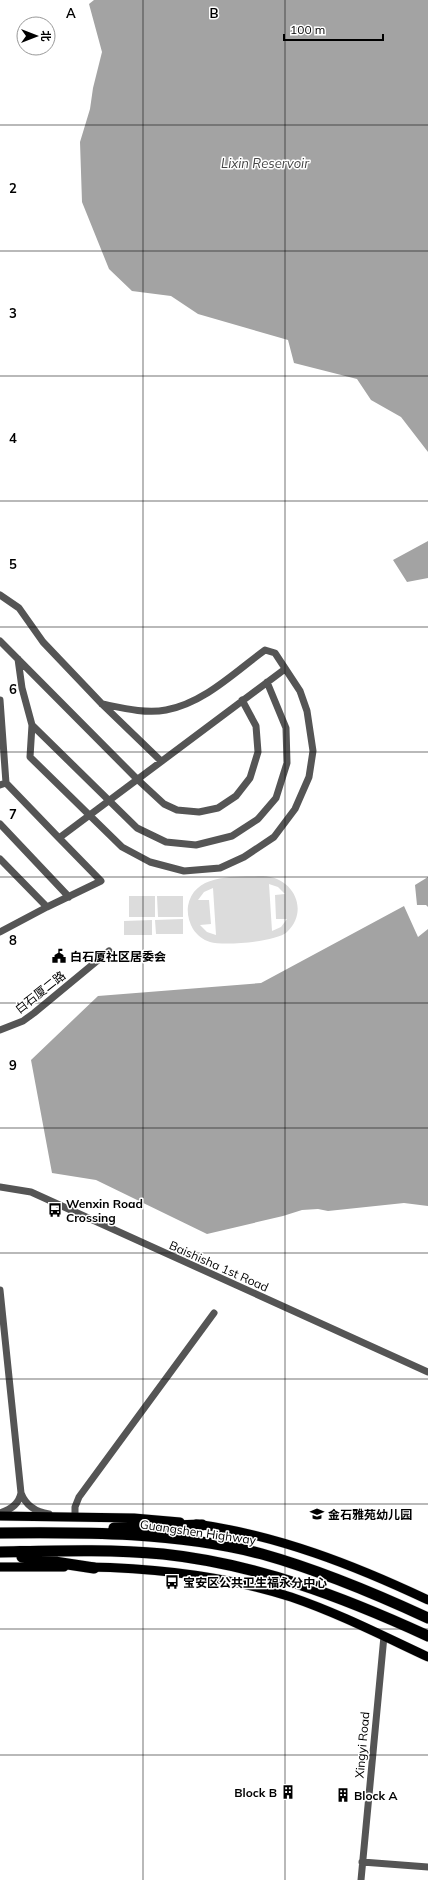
<svg xmlns="http://www.w3.org/2000/svg" width="428" height="1880" viewBox="0 0 428 1880" font-family="Mulish,'Noto Sans SC',sans-serif">
<style>
.green{fill:#dcdcdc;fill-rule:evenodd}
.water{fill:#a3a3a3}
.lines{fill:none;stroke-linecap:round;stroke-linejoin:round}
.major-casing{stroke:#dbdbdb;stroke-width:10}
.highway-casing{stroke:#dbdbdb;stroke-width:12}
.minor{stroke:#555;stroke-width:7}
.major{stroke:#000;stroke-width:9}
.highway{stroke:#000;stroke-width:11}
.grid{fill:none;stroke:#000;stroke-width:1;stroke-opacity:0.55}
.labels{text-anchor:middle;dominant-baseline:central;stroke-width:3;stroke-linejoin:round;paint-order:stroke}
.poi-label{font-size:12px;font-weight:bold;fill:#000;stroke:#fff;text-anchor:start}
.street-label{font-size:12px;fill:#000;stroke:#fff}
.water-label{font-size:13px;font-style:italic;fill:#444;stroke:#fff}
.grid-label{font-size:13px;text-anchor:middle;font-weight:bold;fill:#000;stroke:#fff;stroke-width:3;stroke-linejoin:round;paint-order:stroke}
</style>
<rect width="100%" height="100%" fill="#fff"/>
<path class="green" d="M263,876C293,877 310,910 287,932C276,942 224,946 210,942C203,940 197,935 193,929C189,922 187,914 188,906C194,872 238,877 263,876ZM269,884L278,887L285,894L275,895L276,919H287L281,927L272,931ZM213,888L216,935L207,932L200,925L211,924L209,900H198L204,892Z
M129,896H155V917H129Z
M157,896H183V917H158Z
M183,919V934H156L155,920Z
M152,920V935H124V921Z"/>
<path class="water" d="M94,0H428V452L401,417L371,400L357,379L294,363L288,340L198,314L171,296L132,291L109,269L82,202L80,142L90,109L93,88L102,52L89,4Z
M428,541V578L407,582L393,560Z
M428,877V907L426,905H417L415,885Z
M404,906L418,937L428,929V1206L404,1203L328,1211L318,1209L302,1210L283,1216L207,1234L96,1180L52,1173L31,1060L98,996L261,983Z"/>
<g class="lines">
<defs>
<path id="major" d="M0,1516L134,1518L180,1522
M196,1524C277,1535 354,1565 428,1600
M0,1567H64
M87,1567C155,1568 226,1576 291,1597C338,1613 383,1636 428,1657"/>
<path id="highway" d="M114,1528L202,1525
M0,1533C87,1532 177,1532 262,1554C319,1570 374,1593 428,1618
M0,1552C54,1551 109,1549 163,1554C257,1564 343,1597 428,1636
M22,1557L94,1568"/>
</defs>
<use href="#major" class="major-casing"/>
<use href="#highway" class="highway-casing"/>
<path class="minor" d="M0,595L19,608L43,642L102,704L161,761
M0,641L137,779L164,804L177,810L199,812L218,808L236,796L250,778L258,752L256,726L242,700
M18,659L22,688L32,725L30,757L122,847L150,862L184,871L220,868L244,857L274,837L295,809L309,777L313,751L307,711L300,691L275,653L265,650C235,672 204,703 166,710C146,714 122,708 102,704
M0,700L6,783
M32,725L137,828L166,842L196,845L232,836L258,819L276,798L287,763L286,728L267,682
M0,785L6,783L59,838L285,669
M0,824L69,897
M0,859L47,907L0,932
M47,907L101,881L59,838
M0,1030L23,1021L34,1013L109,951
M0,1187L31,1192L428,1372
M0,1290L21,1493C26,1506 36,1512 49,1514
M0,1513C10,1510 19,1504 21,1493
M75,1516V1507L79,1497L214,1313
M362,1862L428,1867
M361,1880L384,1636"/>
<use href="#major" class="major"/>
<use href="#highway" class="highway"/>
</g>
<path class="grid" d="M143,0V1880M285,0V1880M0,125H428M0,251H428M0,376H428M0,501H428M0,627H428M0,752H428M0,877H428M0,1003H428M0,1128H428M0,1253H428M0,1379H428M0,1504H428M0,1629H428M0,1755H428"/>
<defs>
<symbol id="civic-bare" viewBox="-9 -9 18 18"><path d="M-.6-6.5H3V-4.5H.6V-3L4-1V1h2V6H-6V1h2V-1L-.6-3ZM-1.2 2.5V6h2.4V2.5Z" fill="#000" stroke="#fff" stroke-width="2.5" paint-order="stroke"/></symbol>
<symbol id="bus-bare" viewBox="-9 -9 18 18"><path d="M-5-6H5V4H4V6H2V4H-2V6H-4V4H-5ZM-3.5-4V0h7V-4ZM-3.5 1.2v1.5H-2V1.2ZM2 1.2v1.5H3.5V1.2Z" fill="#000" stroke="#fff" stroke-width="2.5" paint-order="stroke"/></symbol>
<symbol id="school-bare" viewBox="-9 -9 18 18"><path d="M0-5L7-2L0 1L-7-2ZM-4 1L0 2.5L4 1V4Q0 6-4 4Z" fill="#000" stroke="#fff" stroke-width="2.5" paint-order="stroke"/></symbol>
<symbol id="building-bare" viewBox="-9 -9 18 18"><path d="M-4-6H4V6H1V3H-1V6H-4ZM-2.5-4.3h1.7v1.8h-1.7ZM.8-4.3h1.7v1.8H.8ZM-2.5-1h1.7V.8h-1.7ZM.8-1h1.7V.8H.8Z" fill="#000" stroke="#fff" stroke-width="2.5" paint-order="stroke"/></symbol>
</defs>
<g fill-rule="evenodd">
<use href="#civic-bare" x="49" y="946" width="20" height="20"/>
<use href="#bus-bare" x="45" y="1200" width="20" height="20"/>
<use href="#school-bare" x="307" y="1504" width="20" height="20"/>
<use href="#bus-bare" x="162" y="1572" width="20" height="20"/>
<use href="#building-bare" x="278" y="1782" width="20" height="20"/>
<use href="#building-bare" x="333" y="1785" width="20" height="20"/>
</g>
<g class="labels">
<g class="poi-label">
<text x="70" y="956">白石厦社区居委会</text>
<text x="66" y="1203">Wenxin Road<tspan x="66" dy="14">Crossing</tspan></text>
<text x="328" y="1514">金石雅苑幼儿园</text>
<text x="183" y="1582">宝安区公共卫生福永分中心</text>
<text x="277" y="1792" text-anchor="end">Block B</text>
<text x="354" y="1795">Block A</text>
</g>
<g class="street-label">
<text transform="translate(40 992) rotate(-38)">白石厦二路</text>
<text transform="translate(219 1266) rotate(24)">Baishisha 1st Road</text>
<text transform="translate(198 1532) rotate(8)">Guangshen Highway</text>
<text transform="translate(362 1745) rotate(-85)">Xingyi Road</text>
</g>
<g class="water-label">
<text x="265" y="163">Lixin Reservoir</text>
</g>
</g>
<g class="grid-label">
<text x="71" y="18">A</text>
<text x="214" y="18">B</text>
<text x="13" y="193">2</text>
<text x="13" y="318">3</text>
<text x="13" y="443">4</text>
<text x="13" y="569">5</text>
<text x="13" y="694">6</text>
<text x="13" y="819">7</text>
<text x="13" y="945">8</text>
<text x="13" y="1070">9</text>
</g>
<g transform="translate(36 36) rotate(90)"><circle r="19" fill="#ffffff" stroke="#999999"/>
<path d="M0-3L7 15L0 10L-7 15Z" fill="#000000"/>
<text y="-6" font-size="11" font-weight="bold" text-anchor="middle" fill="#000000">北</text>
</g>
<path d="M284 34v6h99v-6" fill="none" stroke="#000000" stroke-width="2"/>
<text x="290" y="34" font-size="12" fill="#000000" stroke="#ffffff" stroke-width="3" paint-order="stroke">100 m</text>
</svg>
